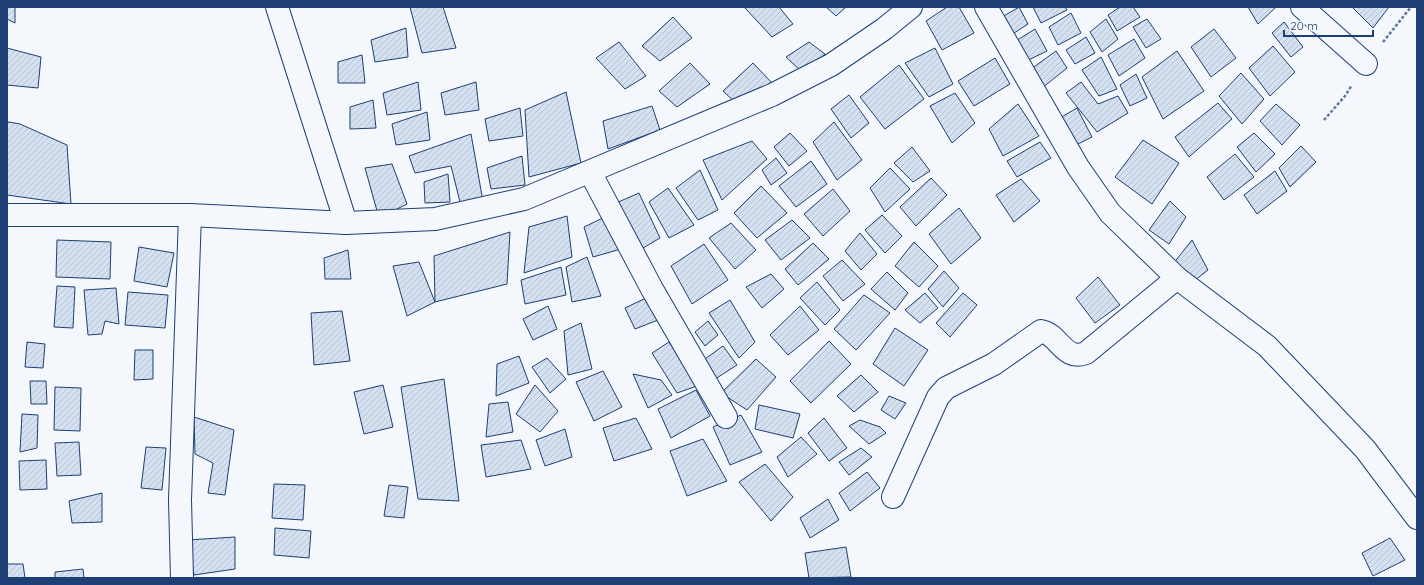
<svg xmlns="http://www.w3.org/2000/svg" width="1424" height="585" viewBox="0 0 1424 585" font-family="Quicksand,sans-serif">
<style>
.building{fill:url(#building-hatch);stroke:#1d3f73}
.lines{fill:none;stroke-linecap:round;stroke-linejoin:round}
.minor-casing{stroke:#1d3f73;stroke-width:24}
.tertiary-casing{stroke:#1d3f73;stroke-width:24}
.path{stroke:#5e769c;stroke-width:2.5;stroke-dasharray:3 2;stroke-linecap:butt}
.minor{stroke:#f4f7fb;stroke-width:22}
.tertiary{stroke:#f4f7fb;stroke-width:22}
</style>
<defs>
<pattern id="building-hatch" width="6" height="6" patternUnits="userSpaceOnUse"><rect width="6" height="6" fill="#d5e0f0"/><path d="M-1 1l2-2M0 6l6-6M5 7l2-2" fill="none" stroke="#b6c1d1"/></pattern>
</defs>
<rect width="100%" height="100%" fill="#f4f7fb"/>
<path class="building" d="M7,7H15V23L7,19Z
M410,7H443L456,48L422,53Z
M744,7H779L793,24L772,37Z
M826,7H846L836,16Z
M947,7H959L974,33L942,50L926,21Z
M1019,7L1028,24L1005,39L997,20Z
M1033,7H1065L1067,10L1041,23Z
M1120,7H1133L1140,17L1117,31L1108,15Z
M1248,7H1276L1258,24Z
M1352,7H1389L1373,28Z
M1071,13L1081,33L1058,45L1049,27Z
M673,17L692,38L660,61L642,46Z
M1106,19L1118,39L1102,52L1090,32Z
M1147,19L1161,39L1146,48L1133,27Z
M1284,22L1303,47L1291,57L1272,33Z
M406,28L408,57L375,62L371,40Z
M1035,29L1047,51L1020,64L1011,44Z
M1214,29L1236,58L1211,77L1191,47Z
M1086,37L1095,53L1075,64L1066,50Z
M1134,39L1145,58L1119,76L1108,55Z
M619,42L646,76L625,89L596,58Z
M809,42L825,54L803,73L786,57Z
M1273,46L1295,72L1270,96L1249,68Z
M7,48L41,57L38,88L7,85Z
M935,48L953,84L929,97L905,63Z
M1056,51L1067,68L1042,88L1031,69Z
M1177,51L1204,91L1163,119L1142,77Z
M362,55L365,83H338V62Z
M1101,57L1117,89L1099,96L1082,70Z
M995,58L1010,84L974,106L958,81Z
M690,63L710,84L677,107L659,91Z
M753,63L773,84L740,107L723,91Z
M899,65L924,99L885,129L860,97Z
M1241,73L1264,99L1242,124L1219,96Z
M1136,74L1147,98L1130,106L1120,85Z
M418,82L421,110L387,115L383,93Z
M476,82L479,110L445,115L441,93Z
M1081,82L1098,104L1118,96L1128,113L1097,132L1066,93Z
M566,92L581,163L529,177L525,110Z
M955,93L975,123L952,143L930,106Z
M849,95L869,123L851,138L831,109Z
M373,100L376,128L350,129V107Z
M1218,103L1232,119L1189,157L1175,137Z
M1018,104L1039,136L1003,156L989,129Z
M1276,104L1300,125L1282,145L1260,121Z
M652,106L660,130L608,149L603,121Z
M520,108L523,136L489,141L485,119Z
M1077,108L1092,137L1074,146L1058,119Z
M427,112L430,140L396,145L392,124Z
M9,122L20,124L67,145L71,204L7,195V123Z
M834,122L862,160L837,180L813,142Z
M790,133L807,151L789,166L774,147Z
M1254,133L1275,154L1256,172L1237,147Z
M471,134L484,207L462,210L451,166L415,173L409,156Z
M1143,140L1179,163L1152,204L1115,177Z
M752,141L767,159L722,200L703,160Z
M1040,142L1051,158L1017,177L1007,161Z
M1301,146L1316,162L1290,187L1279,168Z
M912,147L930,171L913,182L894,163Z
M1235,154L1254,177L1224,200L1207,177Z
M522,156L525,185L491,189L487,168Z
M776,158L787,173L771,185L762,170Z
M811,161L827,184L796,207L779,186Z
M392,164L407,204L379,218L365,168Z
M890,168L910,189L885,212L870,188Z
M700,170L718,210L698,220L676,188Z
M1275,171L1287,191L1257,214L1244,195Z
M448,174L450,202L425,203L424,182Z
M931,178L947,195L916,226L900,207Z
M1021,179L1040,201L1014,222L996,195Z
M761,186L787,213L757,238L734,213Z
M668,188L694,225L669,238L649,202Z
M833,189L850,211L823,236L804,214Z
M639,193L660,238L638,251L616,203Z
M1170,201L1186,217L1169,244L1149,230Z
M959,208L981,238L951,264L929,234Z
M882,215L902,236L885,253L865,230Z
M567,216L572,257L524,273L529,227Z
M607,216L621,249L593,257L584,227Z
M792,220L810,238L781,260L765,240Z
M731,223L756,250L735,269L709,238Z
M510,232L507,284L435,302L434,256Z
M860,233L877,254L861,270L845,251Z
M57,240L111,242L110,279L56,277Z
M1192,240L1208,270L1190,284L1173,264Z
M914,242L938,266L919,287L895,266Z
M813,243L829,259L798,285L785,269Z
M704,244L728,280L692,304L671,266Z
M139,247L174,253L167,287L134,281Z
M348,250L351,279H325L324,258Z
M587,257L601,296L572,302L566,267Z
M842,260L865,284L843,301L823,276Z
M419,262L435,302L407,316L393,266Z
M561,267L566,295L525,304L521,280Z
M944,271L959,288L943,307L928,289Z
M887,272L908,293L895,310L871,289Z
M771,274L784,289L762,308L746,287Z
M1098,277L1120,305L1095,323L1076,298Z
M817,282L840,310L825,325L800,298Z
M57,286L75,287L73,328L54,327Z
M116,288L119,324L105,321L102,334L88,335L84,290Z
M128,292L168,295L165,328L125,325Z
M925,293L938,308L920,323L905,310Z
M963,293L977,305L950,337L936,323Z
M864,295L890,313L856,350L834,329Z
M646,298L658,320L635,329L625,308Z
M730,300L755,342L739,358L709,313Z
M548,306L557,329L533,340L523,319Z
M800,306L819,330L788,355L770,335Z
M342,311L350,361L314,365L311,313Z
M708,321L718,335L705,346L695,332Z
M581,323L592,369L568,375L564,331Z
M895,328L928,350L904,386L873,364Z
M829,341L851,364L811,403L790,381Z
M27,342L45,344L43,368L25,367Z
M669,342L697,386L677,393L652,353Z
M723,346L737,365L712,381L702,361Z
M135,350H153V379L134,380Z
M519,356L529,383L496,396L497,364Z
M547,358L566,379L550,393L532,367Z
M756,359L776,377L747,410L721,393Z
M603,371L622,407L594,421L576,382Z
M633,374L661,380L672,395L648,408Z
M861,375L878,392L854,412L837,396Z
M444,379L459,501L418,499L401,387Z
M30,381H46L47,404H31Z
M383,385L393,427L364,434L354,392Z
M535,385L558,411L540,432L516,414Z
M55,387L81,388L80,431L54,430Z
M696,390L710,416L671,438L658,409Z
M889,396L906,403L895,419L881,410Z
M508,402L513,432L486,437L489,404Z
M759,405L800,414L793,438L755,429Z
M22,414L38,415L37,448L20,452Z
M741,415L762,452L730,465L713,427Z
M194,417L234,430L225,495L208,493L213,463L195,454Z
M636,418L652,449L614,461L603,428Z
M824,418L847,448L829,461L808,433Z
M860,420L880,427L886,433L869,444L849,426Z
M565,429L572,457L545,466L536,440Z
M801,437L817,454L788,477L777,457Z
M703,439L727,481L687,496L670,451Z
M521,440L531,469L486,477L481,445Z
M79,442L81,475L57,476L55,443Z
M146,447L166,448L162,490L141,488Z
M861,448L872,457L849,475L839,462Z
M46,460L47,489L20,490L19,461Z
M765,464L793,497L771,521L739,482Z
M867,472L880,488L850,511L839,493Z
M274,484L305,485L303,520L272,518Z
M389,485L408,487L404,518L384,516Z
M102,493V522L72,523L69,501Z
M828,499L839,520L810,538L800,518Z
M275,528L311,531L309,558L274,555Z
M235,537V569L194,575L188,540Z
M1390,538L1405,560L1373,576L1362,553Z
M846,547L851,577L809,578L805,553Z
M7,564H23L25,578H7Z
M83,569L84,578H55V572Z"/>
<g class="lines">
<defs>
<path id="minor" d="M277,7L346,223
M986,7L1078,167L1110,213L1177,278L1267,346L1365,449L1417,518
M1302,7L1366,64
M590,172L652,289L726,417
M893,497L938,397L946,388L994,364L1041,331C1059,334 1064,362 1086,353L1177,278
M182,578L180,500L190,215"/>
<path id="tertiary" d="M7,215H190L346,223L435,219L524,199L772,95L831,65L884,29L911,7"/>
</defs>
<use href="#minor" class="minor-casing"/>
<use href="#tertiary" class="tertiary-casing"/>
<path class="path" d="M1383,42L1411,7
M1324,120L1345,96L1352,85"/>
<use href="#minor" class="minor"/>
<use href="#tertiary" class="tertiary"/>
</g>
<rect width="1424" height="585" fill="none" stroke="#1d3f73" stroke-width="16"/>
<path d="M1284 30v6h89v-6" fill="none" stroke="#1d3f73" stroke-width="2"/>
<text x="1290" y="30" font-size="12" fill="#1d3f73" stroke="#f4f7fb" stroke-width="3" paint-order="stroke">20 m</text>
</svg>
